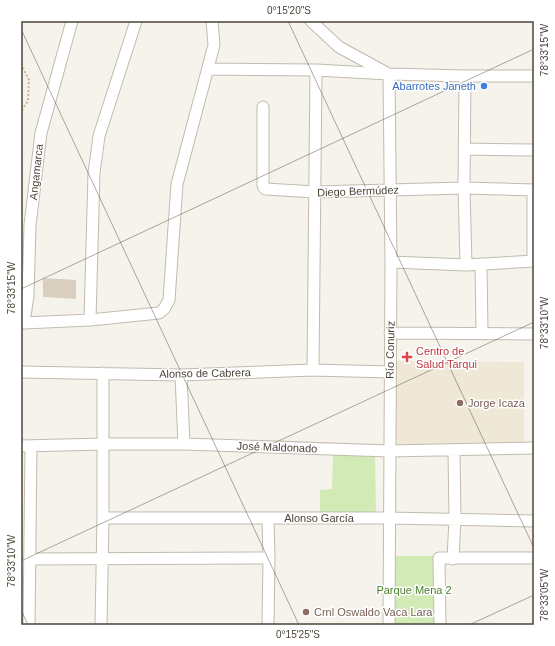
<svg xmlns="http://www.w3.org/2000/svg" width="555" height="646" viewBox="0 0 555 646" font-family="Arial,sans-serif">
<style>
.education{fill:#efe8d6}
.green{fill:#d2eab5}
.building{fill:#d8cfc1}
.lines{fill:none;stroke-linecap:round;stroke-linejoin:round}
.minor-casing{stroke:#c2bbae;stroke-width:13}
.path{stroke:#c4b79f;stroke-width:2;stroke-dasharray:2 2;stroke-linecap:butt}
.minor{stroke:#fff;stroke-width:11}
.ticks{fill:none;stroke:#4b4439;stroke-width:1;stroke-opacity:0.45}
.shop-dot{fill:#3f7fe0;stroke:#fff;stroke-width:1.5}
.health-dot{fill:#e0444e;stroke:#fff;stroke-width:1.5}
.education-dot{fill:#8d6e63;stroke:#fff;stroke-width:1.5}
.labels{text-anchor:middle;dominant-baseline:central;stroke-width:3;stroke-linejoin:round;paint-order:stroke}
.shop-label{font-size:11px;fill:#366cbe;stroke:#fff;text-anchor:end}
.street-label{font-size:11px;fill:#4b4439;stroke:#fff}
.health-label{font-size:11px;fill:#be3a42;stroke:#fff;text-anchor:start}
.education-label{font-size:11px;fill:#785e54;stroke:#fff;text-anchor:start}
.park-label{font-size:11px;fill:#4a7f2a;stroke:#fff}
.neatline{fill:none;stroke:#4b4439;stroke-width:1.5}
.ticks-label{font-size:10px;text-anchor:middle;fill:#4b4439}
</style>
<rect width="100%" height="100%" fill="#f6f3ec"/>
<path class="education" d="M396,361L524,362V445L396,444Z"/>
<path class="green" d="M333,454L375,455L376,512H320V490L332,489Z
M392,556H435L436,625H393Z"/>
<path class="building" d="M43,278L76,280V299L43,297Z"/>
<g class="lines">
<defs>
<path id="minor" d="M311,21L339,47L385,72
M208,69L316,70L389,74L465,76H534
M465,76L464,188L466,265
M263,107V185L264,188L266,189L315,192L464,188L534,190
M464,149L534,150
M533,261V190
M391,262L466,265L534,261
M481,264L482,333
M21,320L24,323L90,320L159,313L164,309L169,300L177,184L214,45L212,21
M90,320L94,173L99,136L136,21
M24,323L28,296L30,225L41,133L72,21
M390,333L534,334
M313,370L316,70
M21,372L181,375L313,370L389,372
M181,375L184,444
M21,446L103,444H184L390,451L534,448
M103,518H389L534,521
M268,518L269,558L268,625
M29,559L269,558
M453,559L455,519L454,450
M29,625L31,446
M101,625L103,518V373
M389,625L391,262L389,74
M440,625L439,558H534"/>
</defs>
<use href="#minor" class="minor-casing"/>
<path class="path" d="M21,64L29,80L28,101L21,111"/>
<use href="#minor" class="minor"/>
</g>
<path class="ticks" d="M288,21L534,548M21,29L299,625M21,289L534,49M21,561L534,322M21,610L28,625M469,625L534,595"/>
<circle class="shop-dot" cx="484" cy="86" r="4"/>
<path class="health-dot" d="M405 351h4v4h4v4h-4v4h-4v-4h-4v-4h4z"/>
<g class="education-dot">
<circle cx="460" cy="403" r="4"/>
<circle cx="306" cy="612" r="4"/>
</g>
<g class="labels">
<g class="shop-label">
<text x="476" y="86">Abarrotes Janeth</text>
</g>
<g class="street-label">
<text transform="translate(36 172) rotate(-84)">Angamarca</text>
<text transform="translate(358 191) rotate(-2)">Diego Bermúdez</text>
<text transform="translate(390 350) rotate(-89)">Río Conuriz</text>
<text transform="translate(205 373) rotate(-1)">Alonso de Cabrera</text>
<text transform="translate(277 447) rotate(2)">José Maldonado</text>
<text x="319" y="518">Alonso García</text>
</g>
<g class="health-label">
<text x="416" y="351">Centro de<tspan x="416" dy="13">Salud Tarqui</tspan></text>
</g>
<g class="education-label">
<text x="468" y="403">Jorge Icaza</text>
<text x="314" y="612">Crnl Oswaldo Vaca Lara</text>
</g>
<g class="park-label">
<text x="414" y="590">Parque Mena 2</text>
</g>
</g>
<rect width="555" height="646" fill="none" stroke="#ffffff" stroke-width="44"/>
<rect x="22" y="22" width="511" height="602" class="neatline"/>
<g class="ticks-label">
<text x="289" y="14">0°15'20"S</text>
<text transform="translate(544 50) rotate(-90)" y="4">78°33'15"W</text>
<text transform="translate(11 288) rotate(-90)" y="4">78°33'15"W</text>
<text transform="translate(544 323) rotate(-90)" y="4">78°33'10"W</text>
<text transform="translate(11 561) rotate(-90)" y="4">78°33'10"W</text>
<text transform="translate(544 595) rotate(-90)" y="4">78°33'05"W</text>
<text x="298" y="638">0°15'25"S</text>
</g>
</svg>
